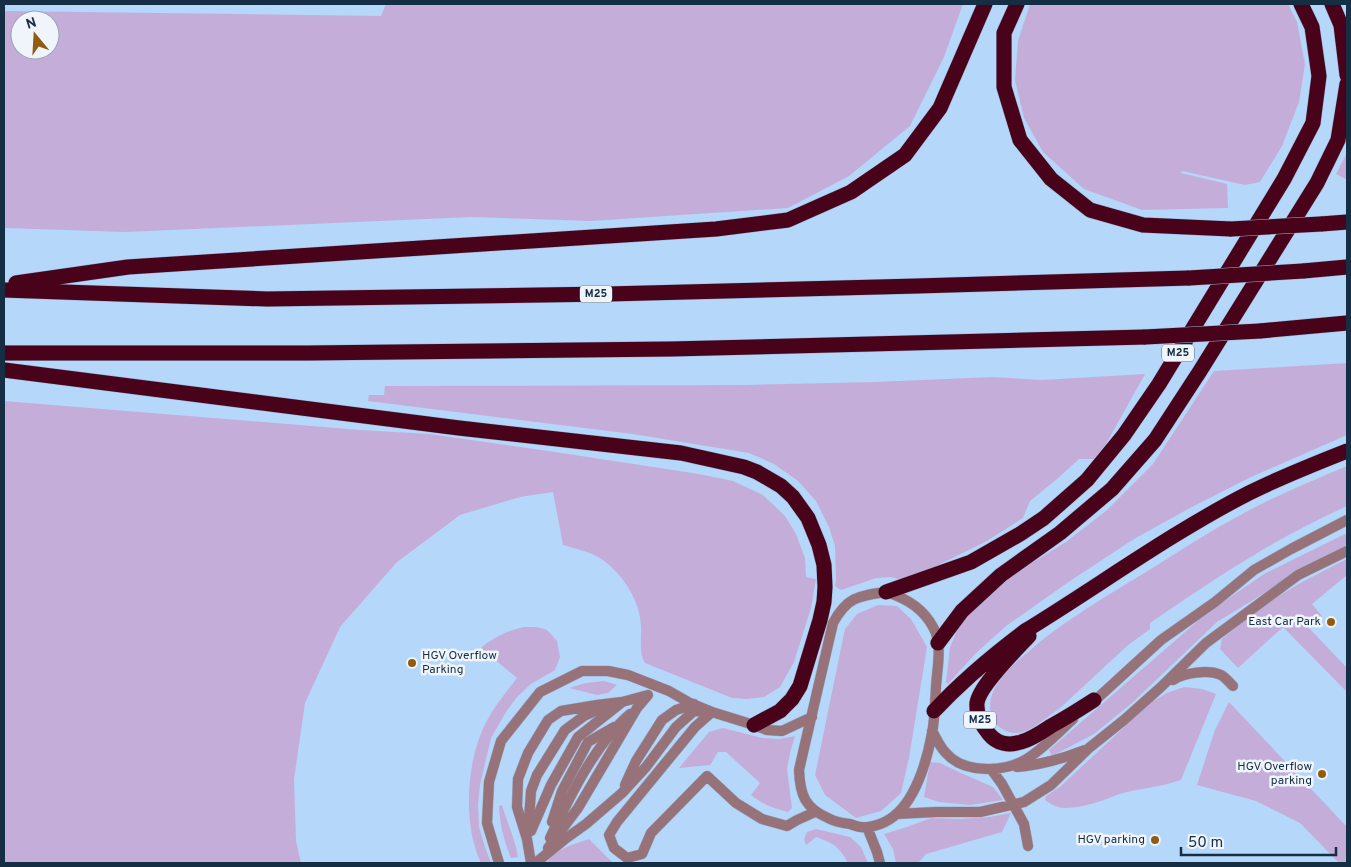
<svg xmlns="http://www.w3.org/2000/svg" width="1351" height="867" viewBox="0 0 1351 867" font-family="Overpass,sans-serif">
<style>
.green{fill:#c5adda;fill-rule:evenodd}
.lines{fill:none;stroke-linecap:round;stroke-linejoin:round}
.service-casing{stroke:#95b5d6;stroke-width:11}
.motorway-casing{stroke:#95b5d6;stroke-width:16}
.service{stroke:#977379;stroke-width:10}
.motorway{stroke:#48021a;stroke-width:15}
.motorway-bridge-casing{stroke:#95b5d6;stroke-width:16;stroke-linecap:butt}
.motorway-bridge{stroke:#48021a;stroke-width:15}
.poi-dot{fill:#915c10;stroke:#eff5fb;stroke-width:2}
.labels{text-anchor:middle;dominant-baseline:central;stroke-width:5;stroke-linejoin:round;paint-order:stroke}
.shield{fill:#eff5fb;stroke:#576a7b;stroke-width:1}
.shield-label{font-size:11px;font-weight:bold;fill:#162e44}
.poi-label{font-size:12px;fill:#162e44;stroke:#eff5fb;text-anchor:end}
</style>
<rect width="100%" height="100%" fill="#b5d7fa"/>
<path class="green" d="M386,4H963L944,57L910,126L849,176L788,208L591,221L471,217L125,232L4,228V11L381,16ZM20,20H50V50H20Z
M1030,4H1288L1297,22L1305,64L1299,102L1282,146L1260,182L1245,185L1182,171L1181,173L1227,184L1228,208L1142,210L1084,189L1043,152L1024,118L1015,80L1018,41Z
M1347,153V180L1336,174Z
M1347,363V435L1251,477L1190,508L1134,539L1070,581L1006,626L975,654L948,684L946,682L950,647L960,624L999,583L1066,542L1106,511L1153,464L1214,371Z
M1145,374L1106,444L1094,459H1079L1057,479L1030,501L1023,518L985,542L922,573L899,579L890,577L876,578L841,590L835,586L836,580L835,546L829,527L816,501L798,481L774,464L749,453L633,434L368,401L369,395H384L385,386L745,385L875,382L993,377L1042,380Z
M4,401L360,430L429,434L555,452L699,474L733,481L763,495L785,516L796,534L805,558L806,577L816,579L811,608L794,662L780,687L764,697L747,699L732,698L645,663C638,652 642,638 641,626C640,600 623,575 603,560C591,552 577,549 563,545L553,492L520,497L460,515L397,562L340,627L305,703L294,779L296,841L301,863H4Z
M1347,466V506C1317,520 1287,535 1259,552C1222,574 1186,598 1150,623V629L1127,646L1059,709C1044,718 1025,740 1006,731C1000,728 996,725 993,719C987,707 991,693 998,683C1006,671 1017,661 1027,653C1063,621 1105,597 1146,572C1178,552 1210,531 1244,513C1277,495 1312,481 1347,466Z
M1347,533V546L1325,556L1217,622L1132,703L1094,734L1052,756L1049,750L1207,613L1264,574Z
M1347,559V575L1312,604L1322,616L1309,628L1347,668V692L1283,627L1238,668L1220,649L1222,639L1263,605L1304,581Z
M878,605L897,606L911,619L927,647L909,758L901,793L881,811L856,818L825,795L815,775L845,629L857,614Z
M524,627H537L547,630L557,641L560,657L555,670L531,684L517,697L506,712L491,738L480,785L478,805L479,827L485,847L491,863H481C464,827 466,773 480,736C488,714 503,696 517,678L481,648C494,637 507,631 524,627Z
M604,681L617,685L608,693L597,695L569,688L586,683Z
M1184,687L1202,689L1216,694L1181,780C1162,787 1142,788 1123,793C1105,799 1086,808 1066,808C1058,808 1052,805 1045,800L1046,796L1061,786L1150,703L1167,693Z
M1229,702L1347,827V863H1339L1300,823L1256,801L1197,785L1215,730Z
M723,728L762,738L779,739L795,736L790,753L787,769L792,808L788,812C775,809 762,804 751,795L760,783L726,752H718L710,765L679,768L709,732Z
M930,762L940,763L961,773L993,787L1003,800L970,805L939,802L924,797Z
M502,805C507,822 515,839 518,857L511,858C504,841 500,825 499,806Z
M1011,813L1002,832L926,854L918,863H896L893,849L884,834L907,827L931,818L959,819L989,817Z
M816,829L850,837L861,847L868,863H848C839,846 833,843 816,837L806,845L804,839L807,832Z
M589,839L613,863H547C554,849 575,844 589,839Z"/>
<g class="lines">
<defs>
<path id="service" d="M886,592C906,598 923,608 933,627C943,644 937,668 936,687C935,702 935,718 932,733C927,761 915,803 890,819C884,823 875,826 868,827C863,828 855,826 850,824C842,823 835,822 828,818C805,808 800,795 799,770L833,623C847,597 858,596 886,592Z
M1173,680C1184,673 1208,669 1221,675C1225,677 1229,682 1233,686
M1090,705L1161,640L1215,602L1254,570L1291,549L1347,520
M712,712L695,727L617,822L609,835L614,848L627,858L642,854L651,833L707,776L736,803L762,819L787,826L797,820L815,812
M932,731C937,739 940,748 947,754C964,773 1002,772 1023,761C1038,754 1060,731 1073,719
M1017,767C1041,765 1062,759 1085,750
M991,769L1002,784L1024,824L1028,846
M625,785L636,761L662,720L676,710L694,704
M896,814L936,812H980L1024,802L1051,785L1089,748L1124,720L1161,687L1206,643L1298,575L1347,551
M552,822L562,791L588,742L614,727
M867,827L877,852L880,863
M531,831L551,785L578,737L621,703
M528,833L531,791L537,775L565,730L584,716L602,708
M550,838C570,796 595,744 630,714
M548,848L578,808L637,708L648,695
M538,861L565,839L586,824L622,793L646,767L676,727L694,711L706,712
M499,863L487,823L489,782L501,741L540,692L582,671H608L628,675L669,691L690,703L712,712L754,725L767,730L782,731L812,717
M531,863L527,839L517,807L518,779L528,753L548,720L561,711L597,705L622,702L648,695"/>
<path id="motorway" d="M1017,4L1004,33V87L1020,140L1051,179L1090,210L1143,225L1231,229
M1332,4L1341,25L1347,75
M1321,224L1347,222
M1303,271L1347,267
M16,283L128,267L716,229L788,220L851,192L905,155L940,108L985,4
M4,290L267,299L608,294L917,286L1189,278
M1260,331L1347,323
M4,353H308L671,349L1145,337
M4,370L459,428L681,453L744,467L757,472L781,486L793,497L808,518L819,545L824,565L825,587L824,602L820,620L800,686L792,699L780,711L754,725
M886,592L971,562L1020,534L1044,518L1087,480L1124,435L1159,384L1284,179L1313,123L1319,76L1312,27L1301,4
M1029,636C1017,649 979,686 977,703C976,714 982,726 989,734C997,744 1009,746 1021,742C1032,739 1042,732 1051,726C1066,718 1080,709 1094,700
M938,643L962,611L1001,575L1060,533L1112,489L1155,440L1200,371L1317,183L1338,140L1347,84
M934,711C961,682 993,655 1025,631C1100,585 1171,533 1249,493C1281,477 1314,464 1347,451"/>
</defs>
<use href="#service" class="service-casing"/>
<use href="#motorway" class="motorway-casing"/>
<use href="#service" class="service"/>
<use href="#motorway" class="motorway"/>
<defs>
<path id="motorway-bridge" d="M1231,229L1321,224
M1189,278L1303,271
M1145,337L1260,331"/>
</defs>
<use href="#motorway-bridge" class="motorway-bridge-casing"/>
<use href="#motorway-bridge" class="motorway-bridge"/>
</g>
<g class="poi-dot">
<circle cx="1331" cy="622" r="5"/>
<circle cx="412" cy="663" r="5"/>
<circle cx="1322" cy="774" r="5"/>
<circle cx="1155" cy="840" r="5"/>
</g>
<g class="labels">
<g class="shield">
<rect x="580" y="285.5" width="32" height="17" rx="4"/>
<rect x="1162" y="344.5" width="32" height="17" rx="4"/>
<rect x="964" y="711.5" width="32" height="17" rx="4"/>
</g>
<g class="shield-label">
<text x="596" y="294">M25</text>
<text x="1178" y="353">M25</text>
<text x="980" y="720">M25</text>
</g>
<g class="poi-label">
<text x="1321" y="622">East Car Park</text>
<text x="422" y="656" text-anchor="start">HGV Overflow<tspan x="422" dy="14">Parking</tspan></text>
<text x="1312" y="767">HGV Overflow<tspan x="1312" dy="14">parking</tspan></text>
<text x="1145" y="840">HGV parking</text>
</g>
</g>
<rect width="1351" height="867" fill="none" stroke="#162e44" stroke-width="10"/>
<g transform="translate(35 35) rotate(342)"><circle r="24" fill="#eff5fb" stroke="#98a5b2"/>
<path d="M0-4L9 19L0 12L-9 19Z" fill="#915c10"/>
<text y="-8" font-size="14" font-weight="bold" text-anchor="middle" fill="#162e44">N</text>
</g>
<path d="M1181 847v8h155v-8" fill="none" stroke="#162e44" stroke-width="2.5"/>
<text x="1188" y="847" font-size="15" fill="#162e44" stroke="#eff5fb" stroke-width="4" paint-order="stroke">50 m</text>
</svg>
